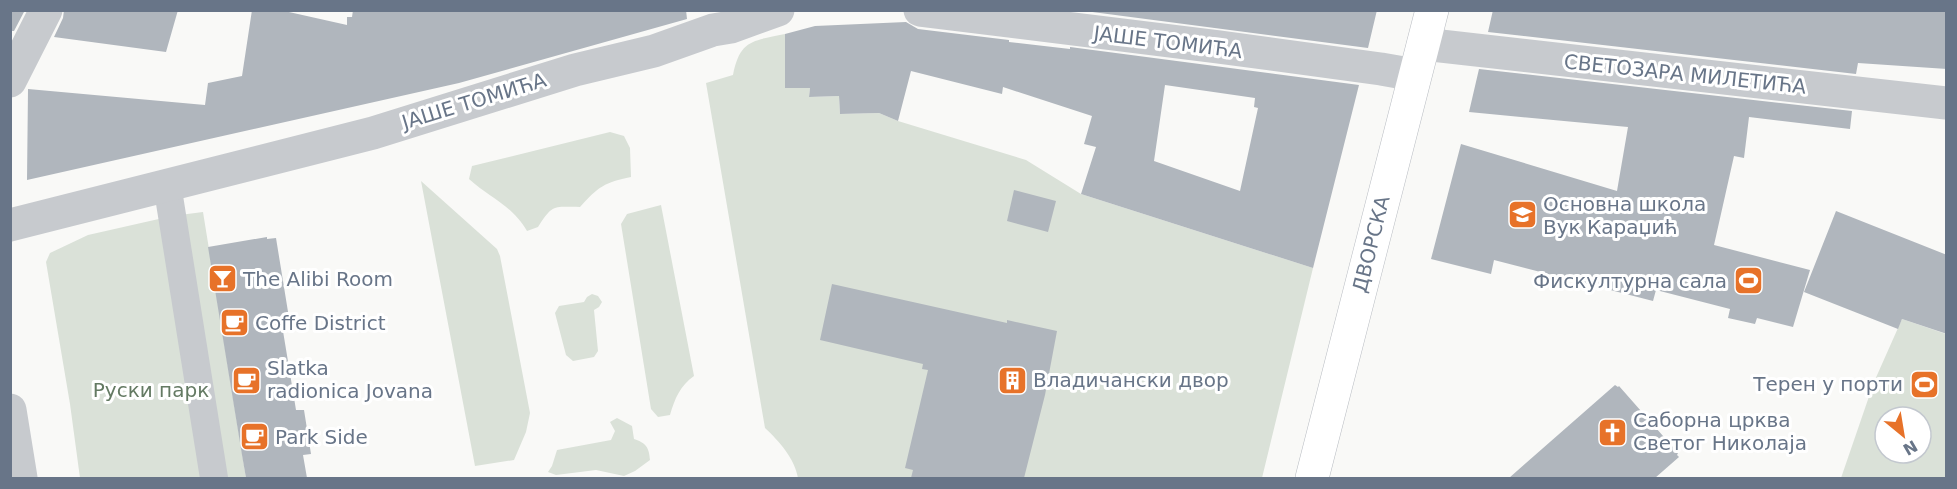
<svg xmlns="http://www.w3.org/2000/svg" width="1957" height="489" viewBox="0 0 1957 489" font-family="'DejaVu Sans',sans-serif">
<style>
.green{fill:#dae1d8;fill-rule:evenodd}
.building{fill:#b0b6bd;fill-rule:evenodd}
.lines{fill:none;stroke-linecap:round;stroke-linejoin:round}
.secondary-casing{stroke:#b9bdc3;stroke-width:34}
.pedestrian{stroke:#c7cace;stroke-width:28}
.minor{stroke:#c7cace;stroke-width:33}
.secondary{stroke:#fff;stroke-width:33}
.labels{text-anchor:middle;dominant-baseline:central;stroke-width:6;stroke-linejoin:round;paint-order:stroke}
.street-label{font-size:20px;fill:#687588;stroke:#fff}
.poi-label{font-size:20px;fill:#687588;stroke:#fff;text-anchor:start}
.park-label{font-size:20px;fill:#647a63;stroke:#fff}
</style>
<rect width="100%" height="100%" fill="#f9f9f7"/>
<path class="green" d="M785,34V87L810,88L809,97L839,96L840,114L879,113L898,121L1026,160L1081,194L1313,268L1262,478H798C795,459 779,441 765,428L706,83L733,75C740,39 753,41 785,34Z
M610,132L624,136L630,148L631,177C605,182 598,187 580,207C553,207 553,204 538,227L527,231C512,205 490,198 469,179L472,166Z
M421,181L497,249L500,256L530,413L526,432L514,460L475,466Z
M661,205L694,376C680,386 675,398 670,415L658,417L651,409L621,224L627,214Z
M203,212L246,478H80L70,404L46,262L50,253L88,235L172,216Z
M592,294L598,296L602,302L599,307L594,310L598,351L594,357L573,361L566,355L555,313L559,306L584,302L587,297Z
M1902,319L1946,334V478H1841L1874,382ZM1885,417H1921V453H1885Z
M617,418L632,426L634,439C646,443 649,447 650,460L635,471L624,476L596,470L556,475L548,472L552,466L557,450L611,440L615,431L610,422Z"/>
<path class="building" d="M10,10H25L14,31H10Z
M64,10H178L166,52L54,37L63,18Z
M252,10H280L347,25V17H352L353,10H686L687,19L459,83L27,180L28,89L205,105L208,83L242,76Z
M1077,10H1377L1368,48Z
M1493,10H1947V69L1858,63L1856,74L1488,32Z
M906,22L918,29L1009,40V42L1070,49V47L1359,85L1313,268L1081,194L1096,147L1084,144L1092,116L1003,87L1002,94L911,71L898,121L879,113L840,114L839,96L809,97L810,88H785V34L815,26ZM1165,85L1255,98L1254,107L1258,108L1240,191L1154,161Z
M1479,69L1852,111L1850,129L1749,117L1744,158L1734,156L1714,245L1810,270L1793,327L1757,318L1755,324L1728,318L1730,309L1656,290L1653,301L1494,260L1491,274L1431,259L1461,144L1617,191L1628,127L1469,112Z
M1014,190L1056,201L1048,232L1007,221Z
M1836,211L1947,255V334L1902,319L1898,329L1804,292Z
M267,237V239L276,238L290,324L282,325L296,410H304L311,454L303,455L307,478H246L242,455L208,247Z
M832,284L1007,323V320L1057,331L1045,395L1024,478H911L913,470L905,468L928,370L922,369L923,364L820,340Z
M1615,385L1618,387L1619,386L1678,453L1677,455L1679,457L1655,478H1509Z"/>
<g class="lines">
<defs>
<path id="secondary" d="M1312,478L1432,10"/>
</defs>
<use href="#secondary" class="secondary-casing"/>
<path class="pedestrian" d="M167,184L214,478"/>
<path class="minor" d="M920,10L1219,47L1381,69L1415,75
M1423,44L1946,103
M10,81L46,10
M10,225L373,133L575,70L654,51L713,30L731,27L778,10
M10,410L21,478"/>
<use href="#secondary" class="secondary"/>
</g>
<defs>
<symbol id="school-square" viewBox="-11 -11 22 22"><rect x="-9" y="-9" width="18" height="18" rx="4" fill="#e77229" stroke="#fff"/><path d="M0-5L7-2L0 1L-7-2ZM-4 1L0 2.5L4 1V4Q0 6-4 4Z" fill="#fff"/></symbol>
<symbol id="bar-square" viewBox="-11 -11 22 22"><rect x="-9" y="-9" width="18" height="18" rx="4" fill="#e77229" stroke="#fff"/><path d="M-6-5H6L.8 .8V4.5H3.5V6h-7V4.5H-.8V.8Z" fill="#fff"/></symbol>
<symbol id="stadium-square" viewBox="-11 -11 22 22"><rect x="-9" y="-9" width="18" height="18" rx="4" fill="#e77229" stroke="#fff"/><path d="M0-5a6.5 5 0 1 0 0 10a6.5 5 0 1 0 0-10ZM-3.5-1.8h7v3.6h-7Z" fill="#fff"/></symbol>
<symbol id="cafe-square" viewBox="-11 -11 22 22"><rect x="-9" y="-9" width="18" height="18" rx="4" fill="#e77229" stroke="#fff"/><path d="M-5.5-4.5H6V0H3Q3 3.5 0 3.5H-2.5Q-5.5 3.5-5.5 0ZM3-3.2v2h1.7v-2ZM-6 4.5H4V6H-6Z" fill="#fff"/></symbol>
<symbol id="building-square" viewBox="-11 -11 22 22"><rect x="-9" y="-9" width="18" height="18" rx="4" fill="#e77229" stroke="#fff"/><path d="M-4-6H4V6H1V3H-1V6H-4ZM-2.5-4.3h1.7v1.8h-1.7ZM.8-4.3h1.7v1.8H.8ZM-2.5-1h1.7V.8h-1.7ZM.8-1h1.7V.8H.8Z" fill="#fff"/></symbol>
<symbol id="church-square" viewBox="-11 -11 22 22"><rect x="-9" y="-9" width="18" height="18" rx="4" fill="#e77229" stroke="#fff"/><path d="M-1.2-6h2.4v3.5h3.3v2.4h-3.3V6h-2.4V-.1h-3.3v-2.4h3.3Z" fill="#fff"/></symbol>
</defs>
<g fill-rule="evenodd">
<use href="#school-square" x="1506" y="198" width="33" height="33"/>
<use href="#bar-square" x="206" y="262" width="33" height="33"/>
<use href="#stadium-square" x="1732" y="264" width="33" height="33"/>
<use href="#cafe-square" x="218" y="306" width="33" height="33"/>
<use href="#cafe-square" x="230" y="364" width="33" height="33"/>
<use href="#building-square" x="996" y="364" width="33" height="33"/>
<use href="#stadium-square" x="1908" y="368" width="33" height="33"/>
<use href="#church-square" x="1596" y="416" width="33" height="33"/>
<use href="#cafe-square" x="238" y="420" width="33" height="33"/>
</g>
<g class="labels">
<g class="street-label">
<text transform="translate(1168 42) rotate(7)">ЈАШЕ ТОМИЋА</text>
<text transform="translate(1685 74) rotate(6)">СВЕТОЗАРА МИЛЕТИЋА</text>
<text transform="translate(474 101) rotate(-17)">ЈАШЕ ТОМИЋА</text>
<text transform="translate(1371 244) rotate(-76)">ДВОРСКА</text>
</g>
<g class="poi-label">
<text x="1543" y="204">Основна школа<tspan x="1543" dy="23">Вук Караџић</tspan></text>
<text x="243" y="279">The Alibi Room</text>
<text x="1727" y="281" text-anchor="end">Фискултурна сала</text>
<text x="255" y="323">Coffe District</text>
<text x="267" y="368">Slatka<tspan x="267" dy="23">radionica Jovana</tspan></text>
<text x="1033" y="380">Владичански двор</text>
<text x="1903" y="384" text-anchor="end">Терен у порти</text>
<text x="1633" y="420">Саборна црква<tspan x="1633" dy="23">Светог Николаја</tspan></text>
<text x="275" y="437">Park Side</text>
</g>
<g class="park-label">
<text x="151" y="390">Руски парк</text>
</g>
</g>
<rect width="1957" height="489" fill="none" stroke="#687588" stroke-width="24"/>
<g transform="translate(1903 435) rotate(150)"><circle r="28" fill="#ffffff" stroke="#c3c8cf" stroke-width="1.5"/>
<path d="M0-4.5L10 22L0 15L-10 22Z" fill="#e77229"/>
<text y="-9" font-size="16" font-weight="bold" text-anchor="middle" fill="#687588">N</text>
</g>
</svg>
